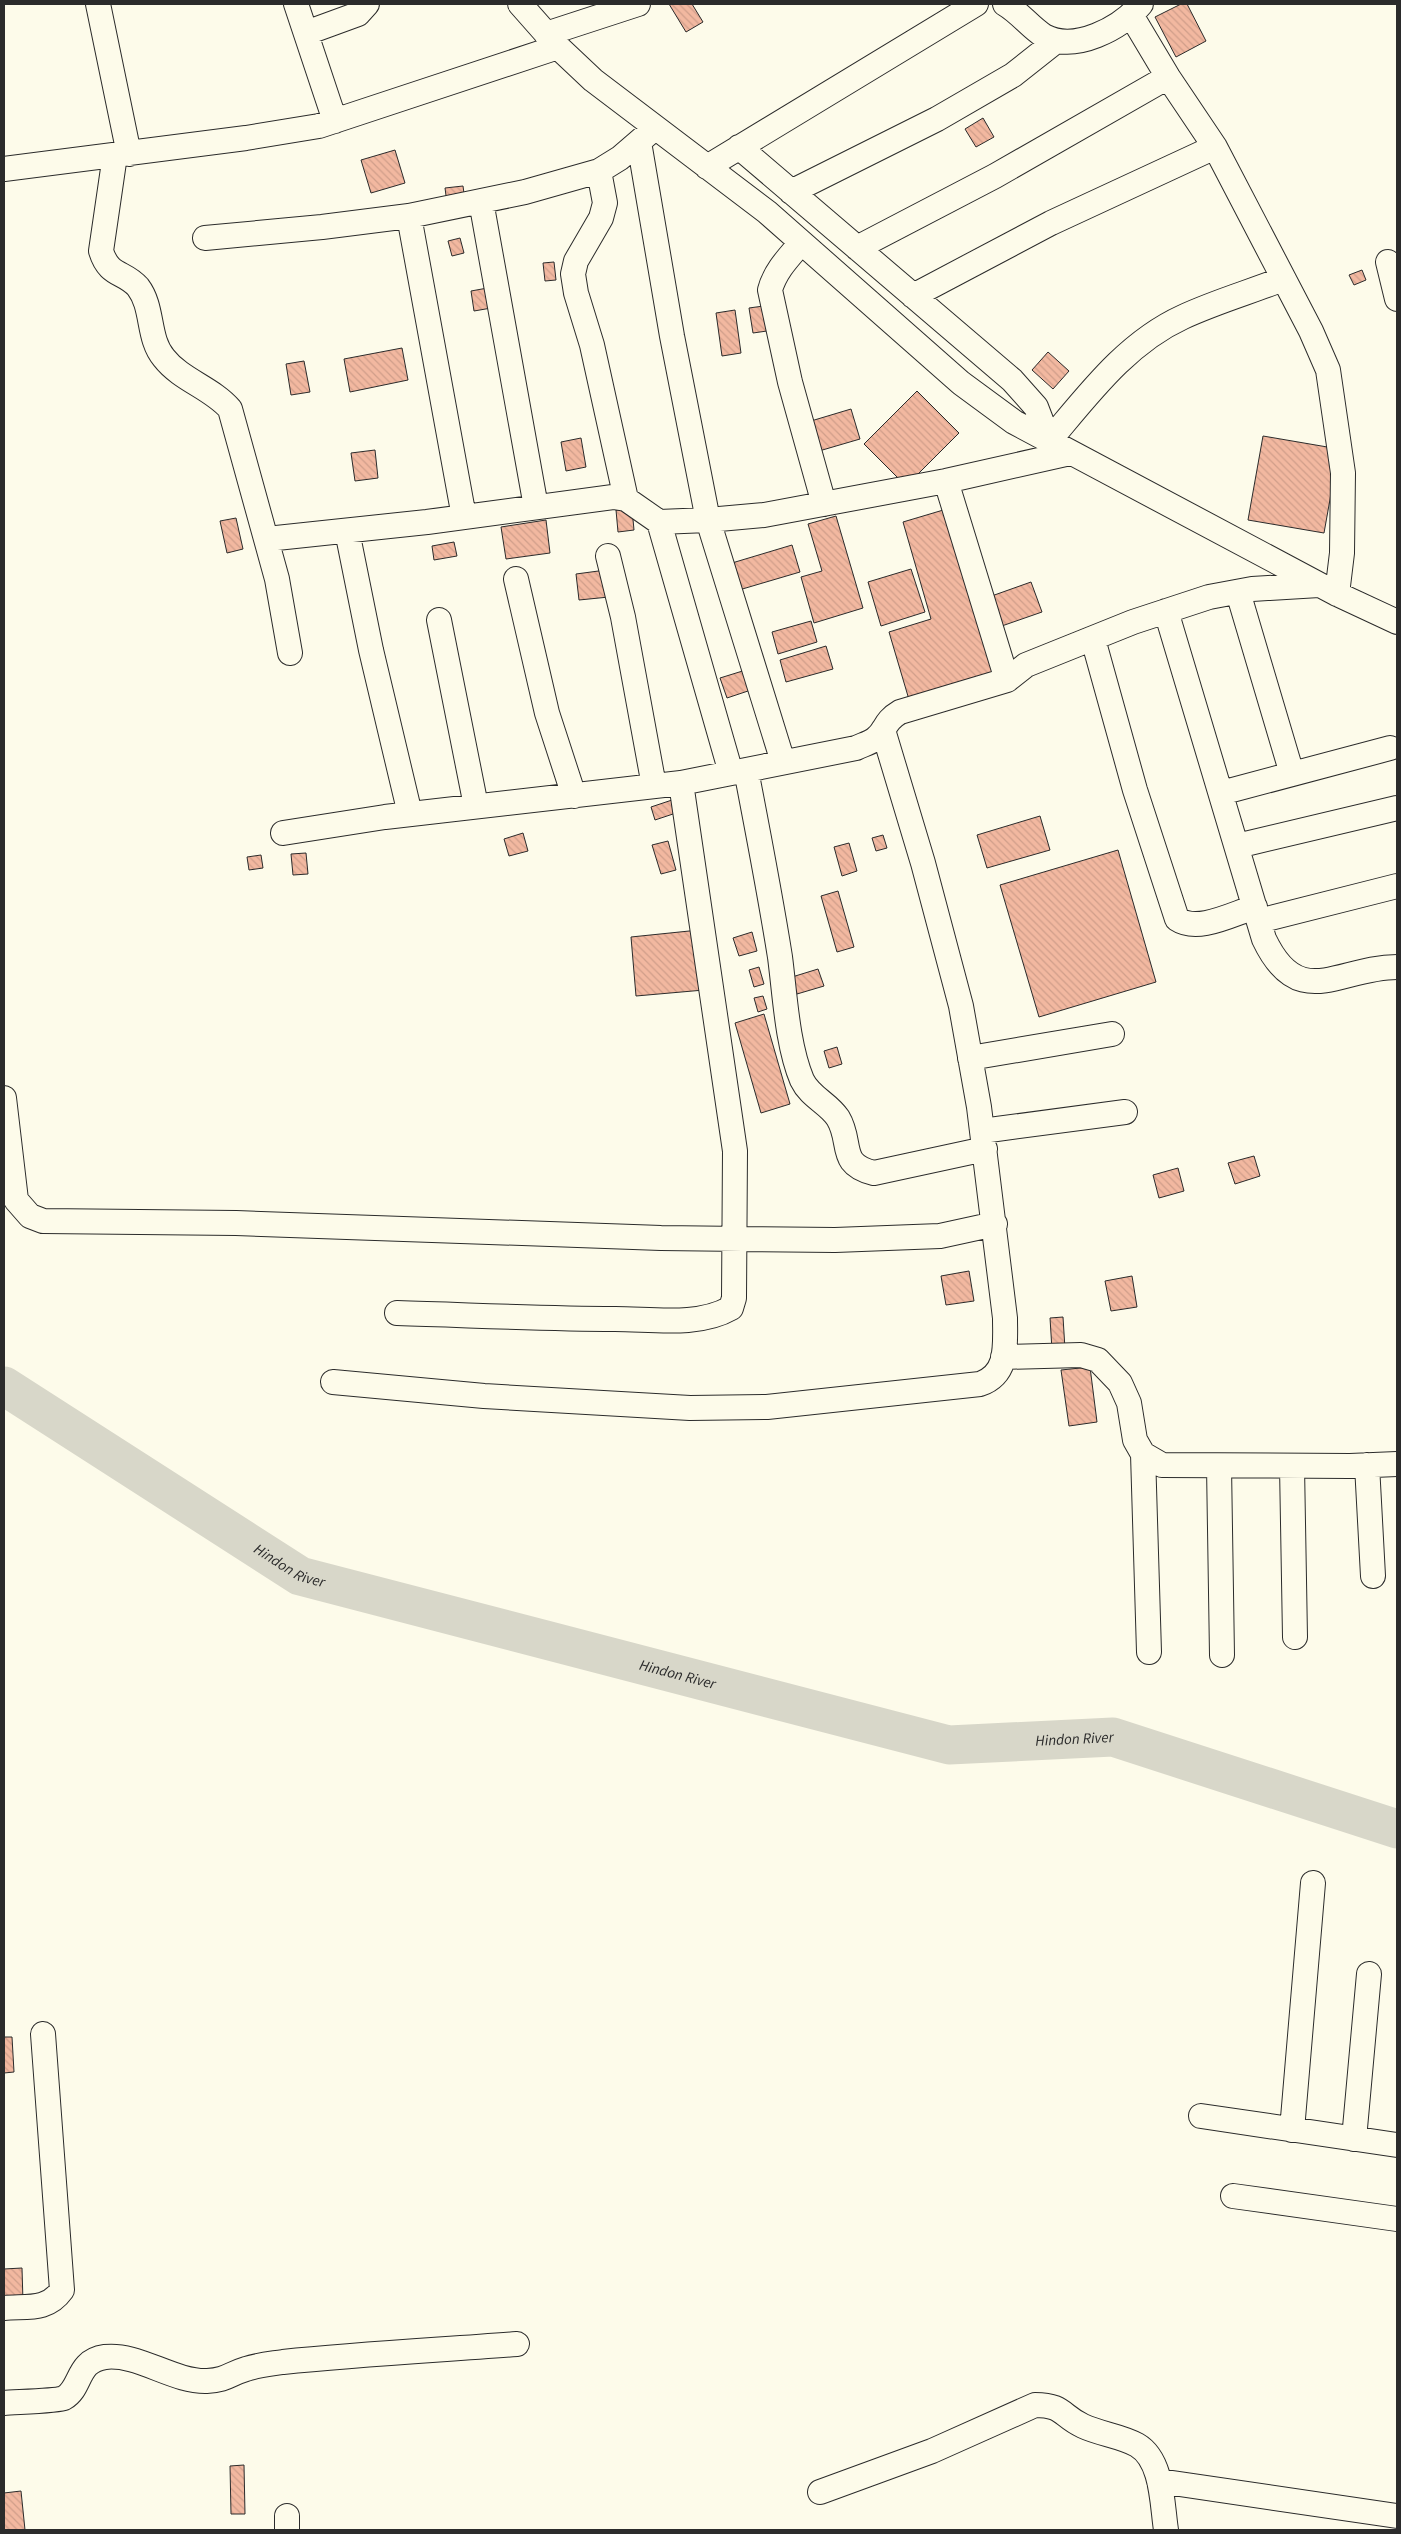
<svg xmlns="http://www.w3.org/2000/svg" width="1401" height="2534" viewBox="0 0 1401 2534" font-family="'Source Sans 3',sans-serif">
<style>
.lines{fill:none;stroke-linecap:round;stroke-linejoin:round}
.river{stroke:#d8d7c9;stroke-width:39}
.building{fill:url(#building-back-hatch);stroke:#2b2b2b}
.minor-casing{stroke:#2b2b2b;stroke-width:26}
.minor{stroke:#fdfbea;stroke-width:24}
.labels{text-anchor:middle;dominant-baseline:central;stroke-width:4;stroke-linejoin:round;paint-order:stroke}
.water-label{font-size:15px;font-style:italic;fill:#2b2b2b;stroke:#fdfbea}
</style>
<defs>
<pattern id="building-back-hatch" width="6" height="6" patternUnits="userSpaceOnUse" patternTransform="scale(1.25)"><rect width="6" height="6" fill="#f2b8a0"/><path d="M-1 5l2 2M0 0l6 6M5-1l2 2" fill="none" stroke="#d09e8a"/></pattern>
</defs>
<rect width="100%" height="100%" fill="#fdfbea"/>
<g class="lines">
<path class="river" id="s1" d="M4,1386L300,1576L949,1745L1113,1737L1397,1829"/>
</g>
<path class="building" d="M669,4H692L703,22L686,32Z
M1181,4H1187L1206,41L1176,57L1155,17Z
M983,118L994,137L976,147L965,129Z
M395,150L405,183L371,193L361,160Z
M463,186L465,201L447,203L445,188Z
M460,238L464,253L452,256L448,241Z
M554,262L556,280L545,281L543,263Z
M1362,270L1366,280L1354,285L1349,275Z
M493,287L497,307L474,311L471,291Z
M771,305L774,330L753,333L749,308Z
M735,310L741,353L722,356L716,313Z
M402,348L408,380L350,392L344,359Z
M1048,352L1069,371L1053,389L1032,370Z
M304,361L310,392L291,395L286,364Z
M917,391L959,433L906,486L864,444Z
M851,409L860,439L819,451L811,421Z
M1263,436L1339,449L1324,533L1248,520Z
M581,438L586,467L566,471L561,442Z
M375,450L378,478L355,481L351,453Z
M950,508L999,677L910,703L889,632L931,619L903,522Z
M632,509L634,530L618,532L616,510Z
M836,516L863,608L814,623L801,577L822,571L808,524Z
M236,518L243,549L227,553L220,521Z
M546,520L550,553L506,559L501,527Z
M454,542L457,556L434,560L432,546Z
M792,545L800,572L739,590L732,563Z
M911,569L925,612L881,626L868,582Z
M606,570L609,597L579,600L576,574Z
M1031,582L1042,612L996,628L986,598Z
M811,621L817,642L778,654L772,632Z
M826,646L833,669L786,682L780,660Z
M749,669L754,689L727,698L720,678Z
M675,799L679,812L655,820L651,807Z
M1040,816L1050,850L987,868L977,835Z
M523,833L528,851L509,856L504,839Z
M883,835L887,848L876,851L872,838Z
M668,841L676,870L661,874L652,845Z
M849,843L857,871L842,876L834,847Z
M1118,850L1156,982L1039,1017L1000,885Z
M306,853L308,874L293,875L291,854Z
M261,855L263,868L249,870L247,857Z
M838,891L854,947L837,952L821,896Z
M699,930L704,990L636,996L631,937Z
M752,932L757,951L739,956L733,938Z
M759,967L764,984L754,987L749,970Z
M818,969L824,986L797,994L792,977Z
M763,996L767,1009L758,1012L754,998Z
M764,1014L790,1104L761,1113L735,1023Z
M837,1047L842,1064L829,1068L824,1051Z
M1254,1156L1260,1176L1235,1184L1228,1163Z
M1178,1168L1184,1191L1159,1198L1153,1175Z
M969,1271L974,1301L946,1305L941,1276Z
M1132,1276L1137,1307L1111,1311L1105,1281Z
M1063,1317L1065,1349L1052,1350L1050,1318Z
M1090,1367L1097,1422L1069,1426L1061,1370Z
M4,2037H12L14,2072L4,2073Z
M22,2268L23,2302L4,2303V2269Z
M244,2465L245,2514H231L230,2466Z
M21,2491L25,2530H4V2493Z"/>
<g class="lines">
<defs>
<path id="minor" d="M98,4L129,154
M296,4L335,121
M520,4L558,47L593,80L767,212L961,383L1014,422L1337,594L1397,622
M1005,4C1019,12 1030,27 1044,36C1075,53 1121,28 1141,4
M1131,15L1168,77L1215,147L1311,331L1328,370L1343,473L1342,553L1337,594
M306,33L358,14L367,4
M546,34L638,4
M639,142L672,336L708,520L783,762
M739,147L1012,380L1036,407L1049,441C1088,395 1126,343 1183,317C1215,302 1250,292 1283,279
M115,155L101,251C109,277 124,271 138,287C154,308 147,338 164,358C181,380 212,388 230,409L277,579L290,653
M707,167L976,4
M4,169L246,138L319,126L558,47
M599,171L605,203L601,218L576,261L573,274L576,293L592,345L626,499
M791,192L937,119L1013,75L1056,41
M481,201L536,507
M409,216L464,517
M205,238L322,227L409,216L525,192L599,171L620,158L649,133
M801,243C789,257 775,271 770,290L790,382L824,504
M857,248L995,176L1168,77
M1388,262L1397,299
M913,296L1051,223L1215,147
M946,481L1007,680
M659,522L731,773
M347,531L371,650L410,814
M267,539L427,522L613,497L626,499L659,522L708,520L764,515L946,481L1070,453
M608,556L623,617L654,786
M516,579L547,713L574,796
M1238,592L1292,774
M1166,611L1264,939C1299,1013 1339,967 1397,967
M439,620L476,806
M1093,639L1135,790L1177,919C1198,933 1232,914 1255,907
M746,770C758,832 770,894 780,957C785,995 787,1044 802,1080C810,1097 828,1103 838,1118C853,1143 837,1164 874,1173L985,1149
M1221,793L1390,748
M283,833L385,817L681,783L856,748C862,745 870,743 875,739C887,730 883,722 900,712L1007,680L1026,665L1133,622L1209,597L1252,589L1319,585
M1237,846L1397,808
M1259,921L1397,886
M970,1058L1112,1034
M4,1098L16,1200L30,1216L43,1221L236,1223L661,1238L835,1240L940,1236L995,1224
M982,1131L1125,1112
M397,1313C469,1315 542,1319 615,1319C652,1319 698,1327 731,1308L734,1298L735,1151L681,783
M1003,1357L1081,1355L1098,1360L1120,1383L1129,1403L1135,1440L1143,1454L1162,1465L1350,1466L1397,1464
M333,1382L484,1396L690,1408L767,1407L980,1384C1009,1374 1005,1345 1005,1318L979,1107L961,1006L923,863L883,730
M1143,1454L1149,1652
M1367,1465L1373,1576
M1219,1466L1222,1655
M1292,1466L1295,1637
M1201,2116L1397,2145
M1292,2130L1313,1883
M1354,2139L1369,1974
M1233,2196L1397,2219
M4,2308C28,2306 47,2311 62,2290L43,2034
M4,2403C15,2402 57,2401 64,2398C82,2388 76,2361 105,2357C138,2353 173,2382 207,2381C227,2380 229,2374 246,2369C258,2365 270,2364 283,2362C361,2354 439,2350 517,2344
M1159,2481L1397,2516
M820,2492L932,2451L1035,2405C1064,2405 1061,2416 1083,2426C1100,2434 1121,2436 1137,2445C1163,2460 1162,2505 1166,2530
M287,2516V2530"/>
</defs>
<use href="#minor" class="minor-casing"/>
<use href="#minor" class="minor"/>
</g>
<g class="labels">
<g class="water-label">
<text stroke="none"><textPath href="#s1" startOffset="338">Hindon River</textPath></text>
<text stroke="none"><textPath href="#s1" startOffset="742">Hindon River</textPath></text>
<text stroke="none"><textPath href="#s1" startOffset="1148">Hindon River</textPath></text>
</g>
</g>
<rect width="1401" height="2534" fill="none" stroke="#2b2b2b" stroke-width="10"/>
</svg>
